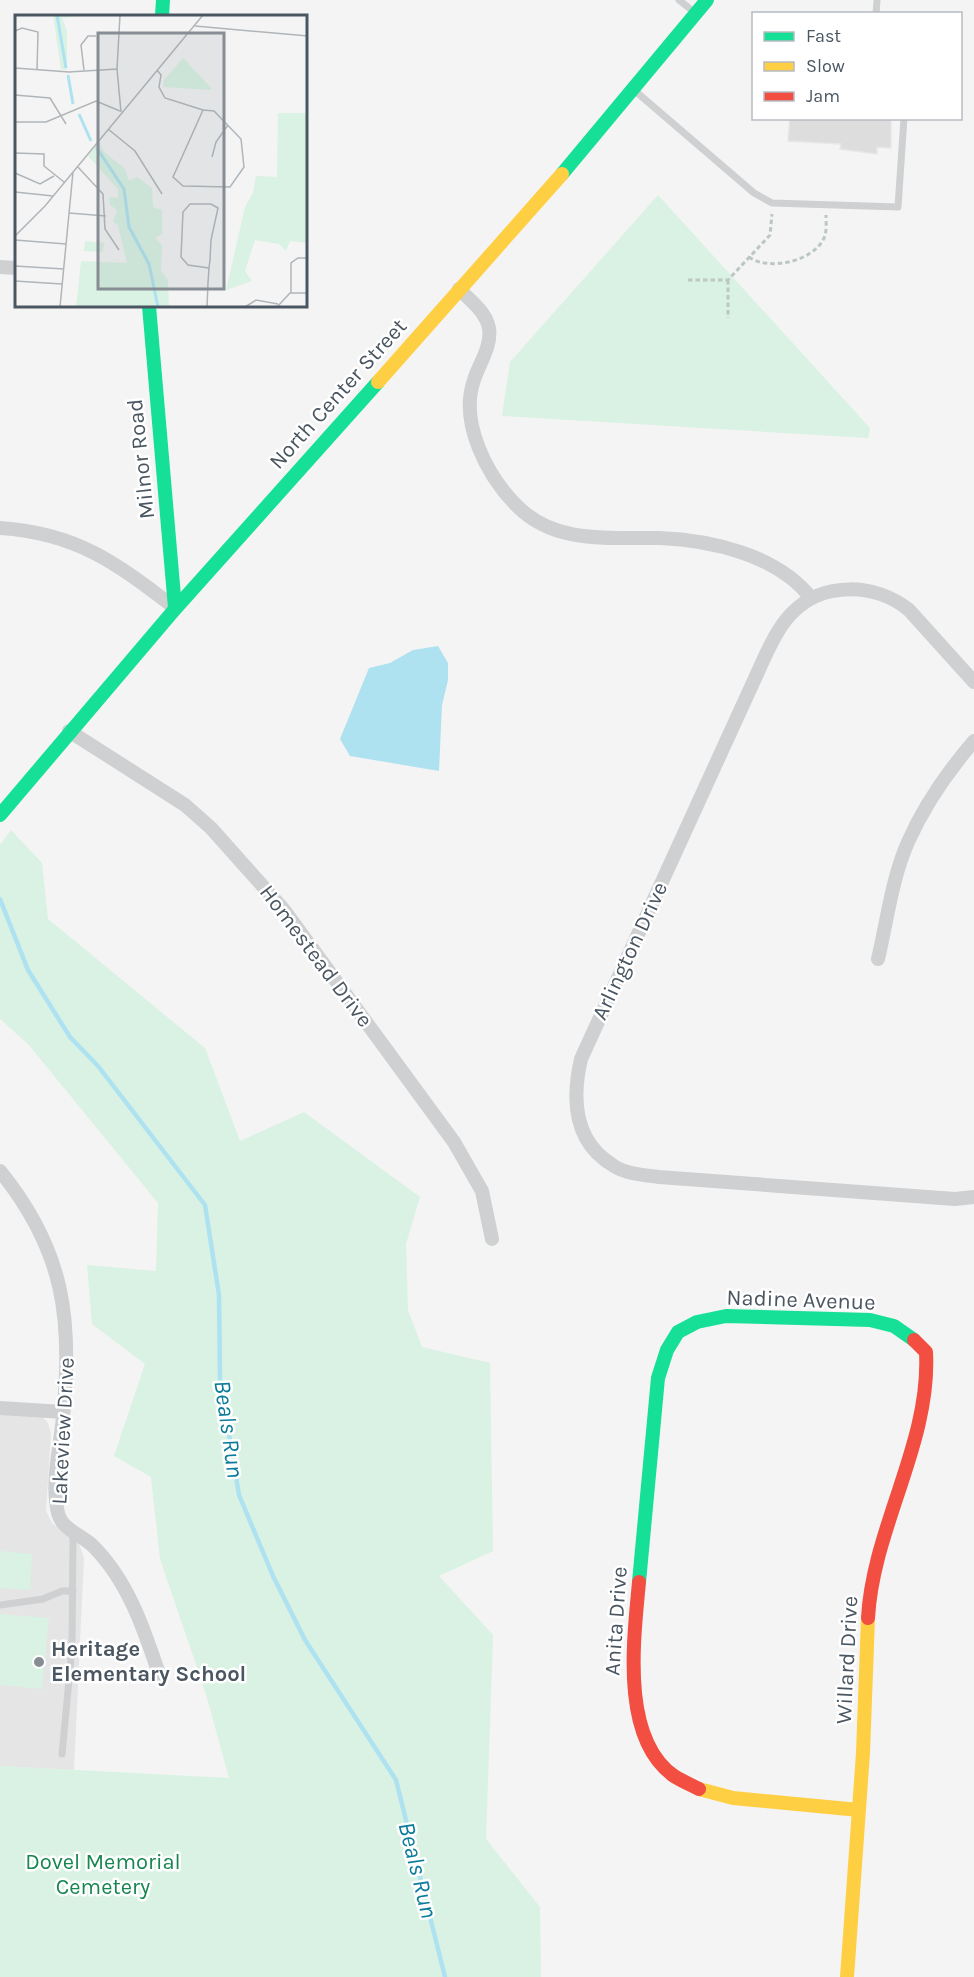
<svg xmlns="http://www.w3.org/2000/svg" width="974" height="1977" viewBox="0 0 974 1977" font-family="Karla,sans-serif">
<style>
.education{fill:#e6e5e6}
.green{fill:#d9f2e3}
.water{fill:#aee2f0}
.lines{fill:none;stroke-linecap:round;stroke-linejoin:round}
.stream{stroke:#aee2f0;stroke-width:4.5}
.building{fill:#ddddde;stroke:#e5e6e7;stroke-width:1.5}
.path{stroke:#bcc7c4;stroke-width:3;stroke-dasharray:4.5 3;stroke-linecap:butt}
.lane{stroke:#ced0d2;stroke-width:7}
.street{stroke:#ced0d2;stroke-width:14}
.fast{stroke:#16e098;stroke-width:14}
.slow{stroke:#ffcf43;stroke-width:14}
.jam{stroke:#f24e42;stroke-width:14}
.poi-dot{fill:#868d94;stroke:#fff;stroke-width:2}
.labels{text-anchor:middle;dominant-baseline:central;stroke-width:5;stroke-linejoin:round;paint-order:stroke}
.street-label{font-size:22px;fill:#4a5661;stroke:#fff}
.poi-label{font-size:22px;font-weight:bold;fill:#4a5661;stroke:#fff;text-anchor:start}
.park-label{font-size:22px;fill:#17864f;stroke:#fff}
.water-label{font-size:24px;font-style:italic;fill:#0c7c9b;stroke:#fff}
.inset-river{fill:none;stroke:#aee2f0;stroke-width:3}
.inset-road{fill:none;stroke:#b0b5b9;stroke-width:1.5}
.view{fill:#868d94;fill-opacity:0.15;stroke:#868d94;stroke-width:3}
.inset-edge{fill:none;stroke:#4a5661;stroke-width:3}
</style>
<rect width="100%" height="100%" fill="#f4f4f4"/>
<path class="education" d="M0,1412L42,1416L48,1423L51,1434L46,1511L52,1523L79,1544L84,1558L74,1770L0,1766Z"/>
<path class="green" d="M658,195L870,428L868,438L502,416L510,362Z
M11,830L42,863L48,919L205,1048L240,1141L304,1112L420,1197L406,1244L408,1310L422,1347L490,1363L493,1551L439,1576L493,1635L486,1839L540,1907L541,1977H0V1766L229,1778L205,1691L160,1559L151,1477L114,1456L145,1364L92,1324L87,1265L156,1271L158,1203L28,1044L0,1019V845Z
M0,1551L32,1554L30,1590L0,1588Z
M0,1614L49,1618L42,1689L0,1685Z"/>
<path class="water" d="M438,646L448,663V680L442,705L439,771L350,756L340,739L369,668L390,663L413,650Z"/>
<g class="lines">
<path class="stream" d="M0,899L28,970L70,1037L98,1066L205,1205L219,1295L220,1379L239,1495L273,1576L305,1640L396,1780L445,1977"/>
</g>
<path class="building" d="M790,118H891V148L877,147V154L840,149L841,144L788,141Z"/>
<g class="lines">
<path class="path" d="M749,257C768,271 813,262 824,238C827,232 826,222 826,215
M688,280H728L770,235L772,214
M728,280V318"/>
<path class="lane" d="M679,0L694,12
M876,14L877,0
M634,90L754,193L772,203L898,207L904,118
M0,1605L43,1599L62,1591H73
M62,1754L72,1648L73,1533"/>
<path class="street" d="M0,267L16,268
M459,289C470,300 486,312 489,328C492,346 479,364 474,380C459,422 487,476 517,506C556,545 610,537 659,538C711,540 778,555 811,598
M0,528C77,533 116,563 175,608
M974,682L909,610C876,583 823,581 792,613C781,624 774,638 767,652L581,1059C572,1098 573,1142 614,1166C626,1174 644,1175 659,1177L955,1199L974,1197
M69,731L185,805L211,828L284,910L454,1142L482,1191L492,1239
M878,959C887,921 892,878 908,842C924,806 949,770 974,741
M0,1171C64,1250 73,1319 63,1417C60,1447 51,1483 58,1513C62,1530 82,1535 93,1546C128,1581 144,1629 159,1674
M0,1408L63,1412"/>
<path class="fast" d="M162,16L163,0
M562,174L707,0
M149,306L175,608
M0,815L175,609L378,382
M639,1582L658,1378L667,1350L678,1332L697,1322L726,1316L870,1320L894,1326L914,1340"/>
<path class="slow" d="M378,382L562,174
M699,1789L733,1798L859,1810
M847,1977L863,1753L868,1618"/>
<path class="jam" d="M639,1582C634,1638 620,1738 674,1776C682,1781 691,1785 699,1789
M868,1618C873,1527 931,1443 926,1352L914,1340"/>
</g>
<circle class="poi-dot" cx="39" cy="1662" r="6"/>
<g class="labels">
<g class="street-label">
<text transform="translate(338 394) rotate(-48)">North Center Street</text>
<text transform="translate(141 459) rotate(-96)">Milnor Road</text>
<text transform="translate(630 951) rotate(-65)">Arlington Drive</text>
<text transform="translate(316 956) rotate(53)">Homestead Drive</text>
<text transform="translate(801 1300) rotate(2)">Nadine Avenue</text>
<text transform="translate(63 1431) rotate(-87)">Lakeview Drive</text>
<text transform="translate(616 1621) rotate(-86)">Anita Drive</text>
<text transform="translate(847 1660) rotate(-87)">Willard Drive</text>
</g>
<g class="poi-label">
<text x="51" y="1649">Heritage<tspan x="51" dy="25">Elementary School</tspan></text>
</g>
<g class="park-label">
<text x="103" y="1862">Dovel Memorial<tspan x="103" dy="25">Cemetery</tspan></text>
</g>
<g class="water-label">
<text transform="translate(229 1429) rotate(82)">Beals Run</text>
<text transform="translate(418 1870) rotate(76)">Beals Run</text>
</g>
</g>
<g transform="translate(15 15)">
<rect width="292" height="292" fill="#f4f4f4"/>
<path d="M38,0H67L47,3L52,16V55L46,54ZM168,43L196,73V75L148,72L149,65ZM263,98H292V228L275,226L271,236L264,229L240,225L230,256L237,266L211,275L230,192L238,178L241,161L262,162ZM84,126L89,137L110,154L114,166L122,162L137,173L138,192L147,195V219L140,223L147,230L146,256L153,265L154,292H61L66,246L112,248L103,210L98,207L102,195L95,190L94,182L103,183V174L73,141ZM70,226L89,228L88,237L69,236Z" fill="#d9f2e3"/>
<path class="inset-river" d="M42,0L51,53M53,60L58,89M64,99L76,126M81,132L109,174L114,212L134,249L143,292"/>
<path class="inset-road" d="M105,0L102,54L106,97M180,11L293,21M0,16L7,13L23,17L22,55M0,53L54,57L102,54M69,55L66,30L73,21H81M142,55L146,60L144,72L150,83L188,95M0,80L35,83L51,109M188,95L199,96L226,124L229,152L215,172L168,171L158,162ZM0,107H31L81,86L105,96M93,114L120,136L147,179M0,138L29,139V151L49,167M197,142L201,127L213,110M62,151L88,179L90,214L104,235M0,158L25,169L39,161M0,177L38,181M54,198L91,201M0,221L30,191L188,0M0,225L51,229M0,251L49,254M0,266L47,269M276,278V248L283,243H293M45,292L58,157M192,292L193,268L194,253L195,245L196,225L203,193L196,189H175L168,197L166,242L173,250L194,253M230,292L241,285L263,289M262,292L275,278H293"/>
<path class="view" d="M83,18H209V274H83Z"/>
<rect width="292" height="292" class="inset-edge"/>
</g>
<rect x="752" y="12" width="210" height="108" fill="#ffffff" stroke="#b7bbc0" stroke-width="1.5"/>
<rect x="764" y="32" width="30" height="9" fill="#16e098" stroke="#b7bbc0" stroke-width="1.5"/>
<text x="806" y="42" font-size="18" fill="#4a5661">Fast</text>
<rect x="764" y="62" width="30" height="9" fill="#ffcf43" stroke="#b7bbc0" stroke-width="1.5"/>
<text x="806" y="72" font-size="18" fill="#4a5661">Slow</text>
<rect x="764" y="92" width="30" height="9" fill="#f24e42" stroke="#b7bbc0" stroke-width="1.5"/>
<text x="806" y="102" font-size="18" fill="#4a5661">Jam</text>
</svg>
